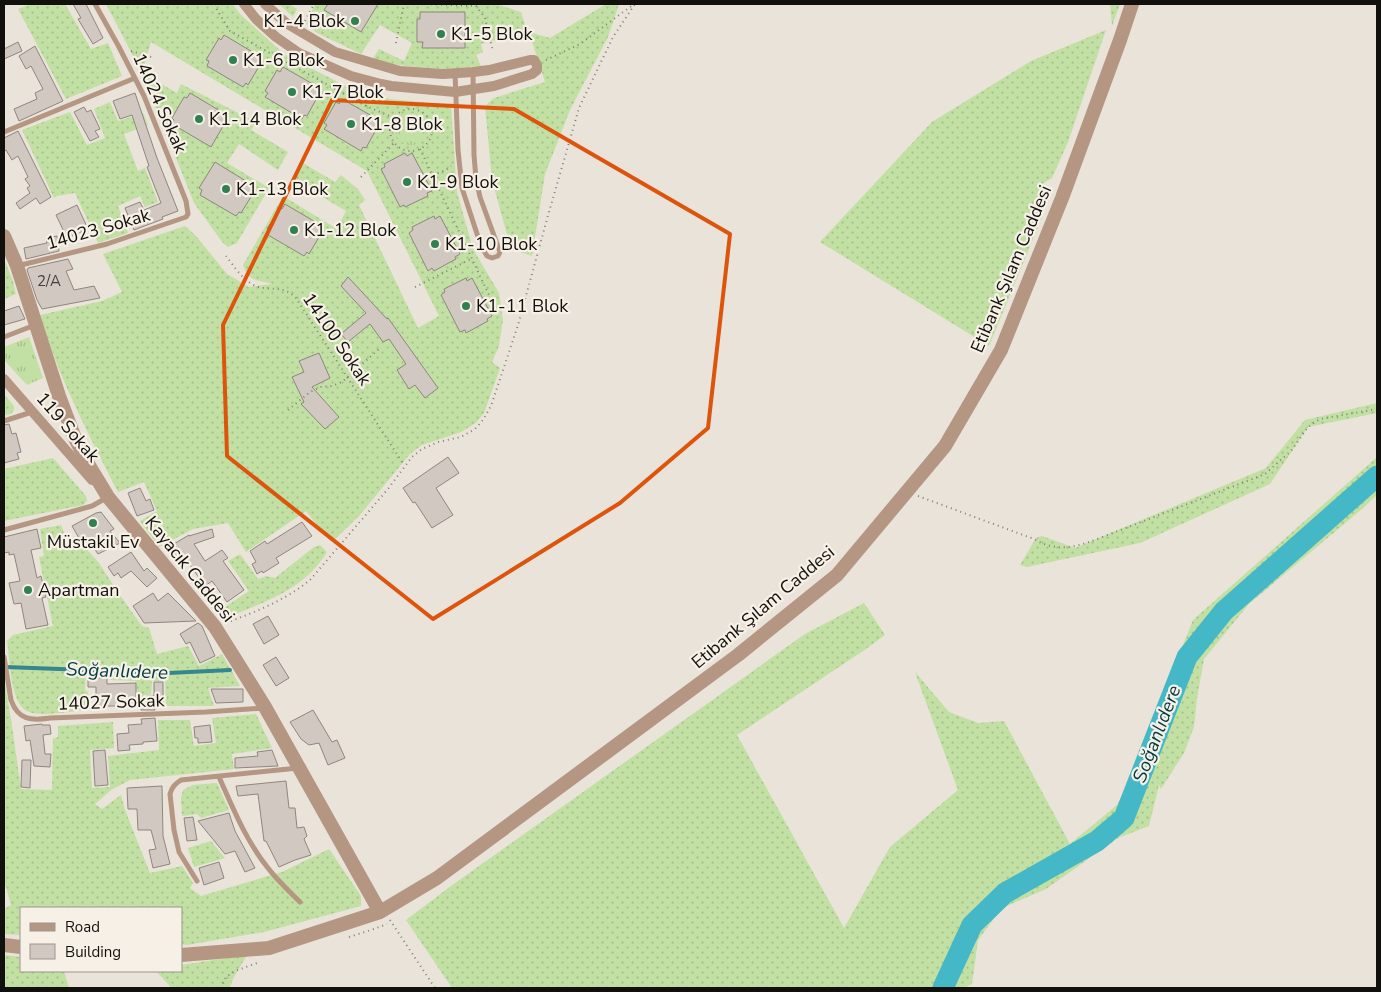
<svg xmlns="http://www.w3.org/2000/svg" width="1381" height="992" viewBox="0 0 1381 992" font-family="'Nunito Sans',sans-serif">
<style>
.grass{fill:url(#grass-dots)}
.park{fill:url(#park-tufts)}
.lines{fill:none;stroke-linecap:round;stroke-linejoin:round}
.stream{stroke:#35868f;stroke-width:4}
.river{stroke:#44b8c7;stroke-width:21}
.building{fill:#d1c9c1;stroke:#8e867f}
.path{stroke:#848079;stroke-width:2;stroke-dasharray:1 4;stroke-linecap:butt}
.service{stroke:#b59682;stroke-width:5}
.minor{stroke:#b59682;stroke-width:10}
.tertiary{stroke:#b59682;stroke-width:14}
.marked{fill:none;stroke:#dd550c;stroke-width:4;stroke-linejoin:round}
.poi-dot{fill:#308051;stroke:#f6f0e6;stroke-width:2}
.labels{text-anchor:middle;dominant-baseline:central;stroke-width:4.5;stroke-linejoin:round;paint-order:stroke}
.number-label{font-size:15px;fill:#423e3a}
.poi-label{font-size:18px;fill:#12100d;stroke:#f6f0e6;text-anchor:start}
.street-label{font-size:18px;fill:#12100d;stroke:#f6f0e6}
.water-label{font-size:19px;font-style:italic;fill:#013940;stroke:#f6f0e6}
</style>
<defs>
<pattern id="grass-dots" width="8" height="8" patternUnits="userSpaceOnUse" patternTransform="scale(1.25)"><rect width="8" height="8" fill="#c2e0a3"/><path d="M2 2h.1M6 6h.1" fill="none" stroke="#a6bf8b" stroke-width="1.8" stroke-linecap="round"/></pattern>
<pattern id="park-tufts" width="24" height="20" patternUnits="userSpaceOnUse" patternTransform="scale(1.25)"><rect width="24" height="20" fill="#c2e0a3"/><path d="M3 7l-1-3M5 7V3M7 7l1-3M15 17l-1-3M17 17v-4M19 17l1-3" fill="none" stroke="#a6bf8b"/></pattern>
</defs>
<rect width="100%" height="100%" fill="#e9e3d9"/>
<path class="grass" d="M28,4H65L91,49L108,43L122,76L66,99L18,9L28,5Z
M106,4H233L240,14L284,54L353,90L390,99L451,105L457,192L473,249L499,293L503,320L499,346L492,362L500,368L484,413L476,423L461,432L422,445L410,454L359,516L332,542L323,533L306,511L246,552L228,523L193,529L159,547L140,521L157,511L144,482L118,492C89,435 58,377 40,315L102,301L122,292L103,254L185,226L196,236L227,274L249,287L272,284C258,279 249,283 243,265L283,196L337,229L346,211L292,179L303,163L335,182L341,175L358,189L365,200L359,205L418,328L439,316L367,171L151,42L142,73L177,93L181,84L256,122L251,130L288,152L278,170L239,144L227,163L269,188L237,243L228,247L223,243L194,203L142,73Z
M279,4H289L297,9L293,17Z
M315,4H496L521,12L527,31L481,44L483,52L476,55L481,66L445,69L406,66L372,60L379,49L404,61L412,43L380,25L361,54L317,33L306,24Z
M606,4H619L608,37L570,110L545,174L532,256L511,249L492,180L485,106L494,98L545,82L529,32L550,38Z
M1110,4H1120L1112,26Z
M1106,30L1068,142L1052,178L1042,184L1041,194L1044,202L1042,217L989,346L820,242L932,122L1031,61Z
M110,102L118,121L143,113L148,125L124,134L138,171L145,168L158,202L145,207L140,196L118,206L128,233L98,243L75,193L57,196L54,198L22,130L70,112L87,145L105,138L94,109Z
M4,259L13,281L16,294L4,299Z
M4,394L14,406V410L11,414L4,415Z
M1377,403V413L1308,427L1270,484L1140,543L1027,567L1020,565L1036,538L1042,536L1075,548L1266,468L1305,420Z
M1377,457V495L1362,509L1249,604L1204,659L1197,698L1194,727L1184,753L1161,789L1159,785L1149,826L1118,838L1046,889L1002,908L978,940L972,984L964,988H452L406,920L451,886L805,634L864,603L885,635L866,649L737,735L844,928L890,847L958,790L915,672L949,712L978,723L1004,721L1070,844L1117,805L1140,759L1139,755L1193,620Z
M53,458L86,496L87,501L83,505L4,521V469Z
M61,525L69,546L81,543L99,563L117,591L142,626L149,628L157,654L188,646L199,666L222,654L240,686L208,688L214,706H166L165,681H152L151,695H144L145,707L138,708L136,681L111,680L110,676H86L85,690L88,692L90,709C72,711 46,717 29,712C10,706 10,659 7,641L13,635L53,626L39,557L44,556L40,529Z
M320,545L327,552C304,590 268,600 229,617L222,609L249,591L228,561L240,554L258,579L266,576L275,578L314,547Z
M4,678L11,719L21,789L52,790L53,739L58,737V726L113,722L114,748L90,750L92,788L110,787L108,756L159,750L158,720H190L194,746L216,743L212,718L256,714L272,748L232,754L234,769L130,780L111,790L95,804L102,809L121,795L125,810L150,873L182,866L193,883L190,888L201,896L282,872L329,849L361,896V906L264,932L187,945L181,944V908H21V935L4,934V909L11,905L6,887H4Z
M217,783L229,810L201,818L197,814L182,816L181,798L183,790L193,785Z
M211,841L225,858L194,867L188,848Z
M4,955L21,957V971H64L69,988H4Z
M247,955L233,979L230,988H170L169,985L156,971H181V965Z"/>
<path class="park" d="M395 129a16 16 0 1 1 32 0a16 16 0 1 1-32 0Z
M29,337L43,378L27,385L4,360V347Z"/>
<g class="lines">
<path class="stream" d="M5,667L169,673L230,670"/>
<path class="river" d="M943,988L972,925L1005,893L1097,841L1124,818L1187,657L1224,611L1377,476"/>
</g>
<path class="building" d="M73,4H86L103,38L93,44L78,19L81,18Z
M328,4H378L361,32L324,10Z
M420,12H465V48H422L423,42H417V19H420Z
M224,35L261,57L258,61L261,63L248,85L246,83L243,87L207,66L209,61L206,60L219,38L221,40Z
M18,42L22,51L4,59V49Z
M35,46L63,101L19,121L14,109L37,99L35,93L43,89L31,66L26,69L19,56Z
M283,67L320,88L317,93L319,94L307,116L304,115L302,119L265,97L268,93L265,91L277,70L280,72Z
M135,93L157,158L178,211L162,217L163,219L134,230L125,208L140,202L144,210L161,203L147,167L149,166L132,115L120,119L113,101Z
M190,93L227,115L224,120L226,121L211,147L172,124L174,120L172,118L184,97L187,98Z
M342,99L379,120L376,125L378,126L366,148L363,147L361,151L324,129L327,125L324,123L336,102L339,104Z
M84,107L87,112L91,110L100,129L95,131L99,137L90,141L74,112Z
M18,131L51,197L40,204L36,198L20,209L16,203L30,193L27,188L30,186L25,179L28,177L18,156L12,160L6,150L4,151V138Z
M405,153L407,156L412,153L432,191L427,193L428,196L405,207L404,205L400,207L381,169L385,167L384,164Z
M215,162L254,186L251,190L254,192L241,213L239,212L236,216L200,195L202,190L199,188Z
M285,204L322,226L319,230L322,232L309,254L307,252L304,256L268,235L270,230L267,229L280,208L282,209Z
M77,205L88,229L67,238L56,215Z
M434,216L435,219L440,216L460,254L455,257L456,259L434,271L432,268L428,271L409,233L413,230L412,227Z
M57,236L59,251L26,259L24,248L47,243L46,238Z
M68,259L73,269L66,271L74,290L94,286L100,298L42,309L37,300L27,270L28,268Z
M348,277L387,319L388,318L438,388L425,398L415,385L409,389L397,370L406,364L389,339L383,342L370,324L348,342L341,334L366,313L341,286Z
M466,278L467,281L472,278L492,316L487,319L488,321L466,333L465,330L460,332L441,295L445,292L444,289Z
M19,306L25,319L4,325V311Z
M319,353L330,378L312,387L339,417L325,429L301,404L304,402L292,377L304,372L299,361Z
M9,424L12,434L16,433L21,452L17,453L19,459L4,463V425Z
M448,457L459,473L436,488L453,515L432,528L415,502L413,503L403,488Z
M140,488L146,501L150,499L154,510L137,516L128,493Z
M101,512L114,529L110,531L120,543L98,554L85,535L79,538L72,526L96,513Z
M302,522L312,536L276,558L279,563L263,573L262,571L257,574L252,564L256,562L250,551L265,541L267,544Z
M37,529L41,548L31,550L37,578L41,576L46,597L42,598L48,625L26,629L21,603L14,604L9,583L20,581L14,554L9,555V552L4,553V537Z
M212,529L214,537L194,544L205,561L222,550L228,558L223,561L244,590L227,602L212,581L205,586L187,561L179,566L167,548L189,535V536Z
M131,552L144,571L147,568L157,578L147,587L131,571L121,578L118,573L114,576L108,567Z
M153,593L158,601L168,593L196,621L144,623L133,606Z
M268,616L279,635L264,644L253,624Z
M198,623L202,626L215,656L200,663L190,642L186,644L180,634Z
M276,657L289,678L276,686L263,665Z
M88,678H107V684L136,683V697L154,696V682H163V705H154L155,710H141L140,706H96V687H88Z
M211,689H243V702L216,703Z
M313,710L332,742L337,740L345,758L328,765L319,743L309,745L301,739L290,722Z
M155,718L157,741L143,742V744L129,745L130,750L118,751L117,734L129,733L128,725L142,724L141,719Z
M42,724V725H50L51,734L43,735L45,754H51L50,767L34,766L30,740L26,741L24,726Z
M210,725L212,742L198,743V738H195L194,727Z
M105,750L108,785L95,786L93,751Z
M272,750L278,766L235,768V758L258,756L257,752Z
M22,760H31L30,788L21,787Z
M286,781L289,808H295L297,828L304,827L307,836L304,839L311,855L295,860L279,867L266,841H264L258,794L238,796L236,786Z
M162,786L163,836L170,864L153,868L149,850L156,849L151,830H138L137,809H128L127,788Z
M229,813L235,831L255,868L245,872L235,851L225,854L198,821Z
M193,817L197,840L187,841L184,818Z
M219,862L224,878L204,885L199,868Z"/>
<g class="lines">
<path class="path" d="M216,4L217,10L230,31L366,106L394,118
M426,4L476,6L485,18L493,52
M305,21L314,4
M396,43L404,4
M131,51L155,58
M546,60L580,44L634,4
M366,106L374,93
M390 130a21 21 0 1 1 42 0a21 21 0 1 1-42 0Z
M420,149L498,314
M433,175L446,170L451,166
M361,177L394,143
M226,256C234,266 243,281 256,286C272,292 282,284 296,298L404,465
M415,287L471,259
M288,410L310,392L321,387L332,386L342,382L379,349
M918,496L1034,539C1059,554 1079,546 1105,536L1265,474L1291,451L1308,427L1320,419L1377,409
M226,623C257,611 284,601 310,580L388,489L412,457L422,449L438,442L461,437L475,429L483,420L491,406L518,325L547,219L579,108L613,37L635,4
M390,920L435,988
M349,937L374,929L387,924
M221,988L226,977L235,971L257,963"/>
<path class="service" d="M455,73L458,150L462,188L481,246L487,256L492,258L498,256L500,252L480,197L476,179L474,155L473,72
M4,132L135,78
M17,266L107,244L186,217L188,214L186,201L144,96L119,47L95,4
M4,337L35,325
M4,421L32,412
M4,530L92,506L108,497
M4,657L11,700C18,720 31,721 50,718L206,712L264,708
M219,777C233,808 246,841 268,868C277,880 289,891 300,902
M197,881L179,852L174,830L170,794C172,787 175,784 181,780L298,768"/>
<path class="minor" d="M244,4L256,19L276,37L299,53L351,76L381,84L391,86L455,92L494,86L532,74L537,70V65L534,60H530L489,70L473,72L443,74L400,71L335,52L286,23L265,4
M4,379L92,480"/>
<path class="tertiary" d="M4,236L17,266L59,396L74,436L88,464L108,497L215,627L237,662L265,707L380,912
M4,945L21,947
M181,955L269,948L380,912L437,878L738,655L837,575L945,446L1001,350L1062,198L1120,40L1132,4"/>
</g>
<path class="marked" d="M332,100L514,109L730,234L708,428L620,503L433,619L227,456L223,325Z"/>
<g class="poi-dot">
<circle cx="355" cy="21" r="5"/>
<circle cx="441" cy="34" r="5"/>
<circle cx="233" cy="60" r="5"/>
<circle cx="292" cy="92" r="5"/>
<circle cx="199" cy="119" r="5"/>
<circle cx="351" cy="124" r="5"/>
<circle cx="407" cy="182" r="5"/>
<circle cx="226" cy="189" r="5"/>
<circle cx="294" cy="230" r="5"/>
<circle cx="435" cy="244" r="5"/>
<circle cx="466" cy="306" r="5"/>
<circle cx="93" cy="523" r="5"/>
<circle cx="28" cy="590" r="5"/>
</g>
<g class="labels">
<g class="number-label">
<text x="49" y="281">2/A</text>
</g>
<g class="poi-label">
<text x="345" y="21" text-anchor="end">K1-4 Blok</text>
<text x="451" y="34">K1-5 Blok</text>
<text x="243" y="60">K1-6 Blok</text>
<text x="302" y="92">K1-7 Blok</text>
<text x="209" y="119">K1-14 Blok</text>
<text x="361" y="124">K1-8 Blok</text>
<text x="417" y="182">K1-9 Blok</text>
<text x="236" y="189">K1-13 Blok</text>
<text x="304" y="230">K1-12 Blok</text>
<text x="445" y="244">K1-10 Blok</text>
<text x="476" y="306">K1-11 Blok</text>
<text x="93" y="542" text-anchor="middle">Müstakil Ev</text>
<text x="38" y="590">Apartman</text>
</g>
<g class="street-label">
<text transform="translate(160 103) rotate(66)">14024 Sokak</text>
<text transform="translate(98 229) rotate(-16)">14023 Sokak</text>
<text transform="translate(1011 269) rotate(-67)">Etibank Şılam Caddesi</text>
<text transform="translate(337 339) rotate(56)">14100 Sokak</text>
<text transform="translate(68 427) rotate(49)">119 Sokak</text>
<text transform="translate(190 569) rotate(51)">Kayacık Caddesi</text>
<text transform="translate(763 607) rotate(-40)">Etibank Şılam Caddesi</text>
<text transform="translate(111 702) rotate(-2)">14027 Sokak</text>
</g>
<g class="water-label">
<text transform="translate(117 671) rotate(2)">Soğanlıdere</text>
<text transform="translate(1157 734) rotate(-69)">Soğanlıdere</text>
</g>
</g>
<rect width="1381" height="992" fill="none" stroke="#12100d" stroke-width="10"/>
<rect x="20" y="907" width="162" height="65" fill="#f6f0e6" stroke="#9b968f"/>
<rect x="30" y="923" width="25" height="8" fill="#b59682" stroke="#9b968f"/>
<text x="65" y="932" font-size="15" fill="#12100d">Road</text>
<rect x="30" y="944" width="25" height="15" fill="#d1c9c1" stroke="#9b968f"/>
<text x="65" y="957" font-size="15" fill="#12100d">Building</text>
</svg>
